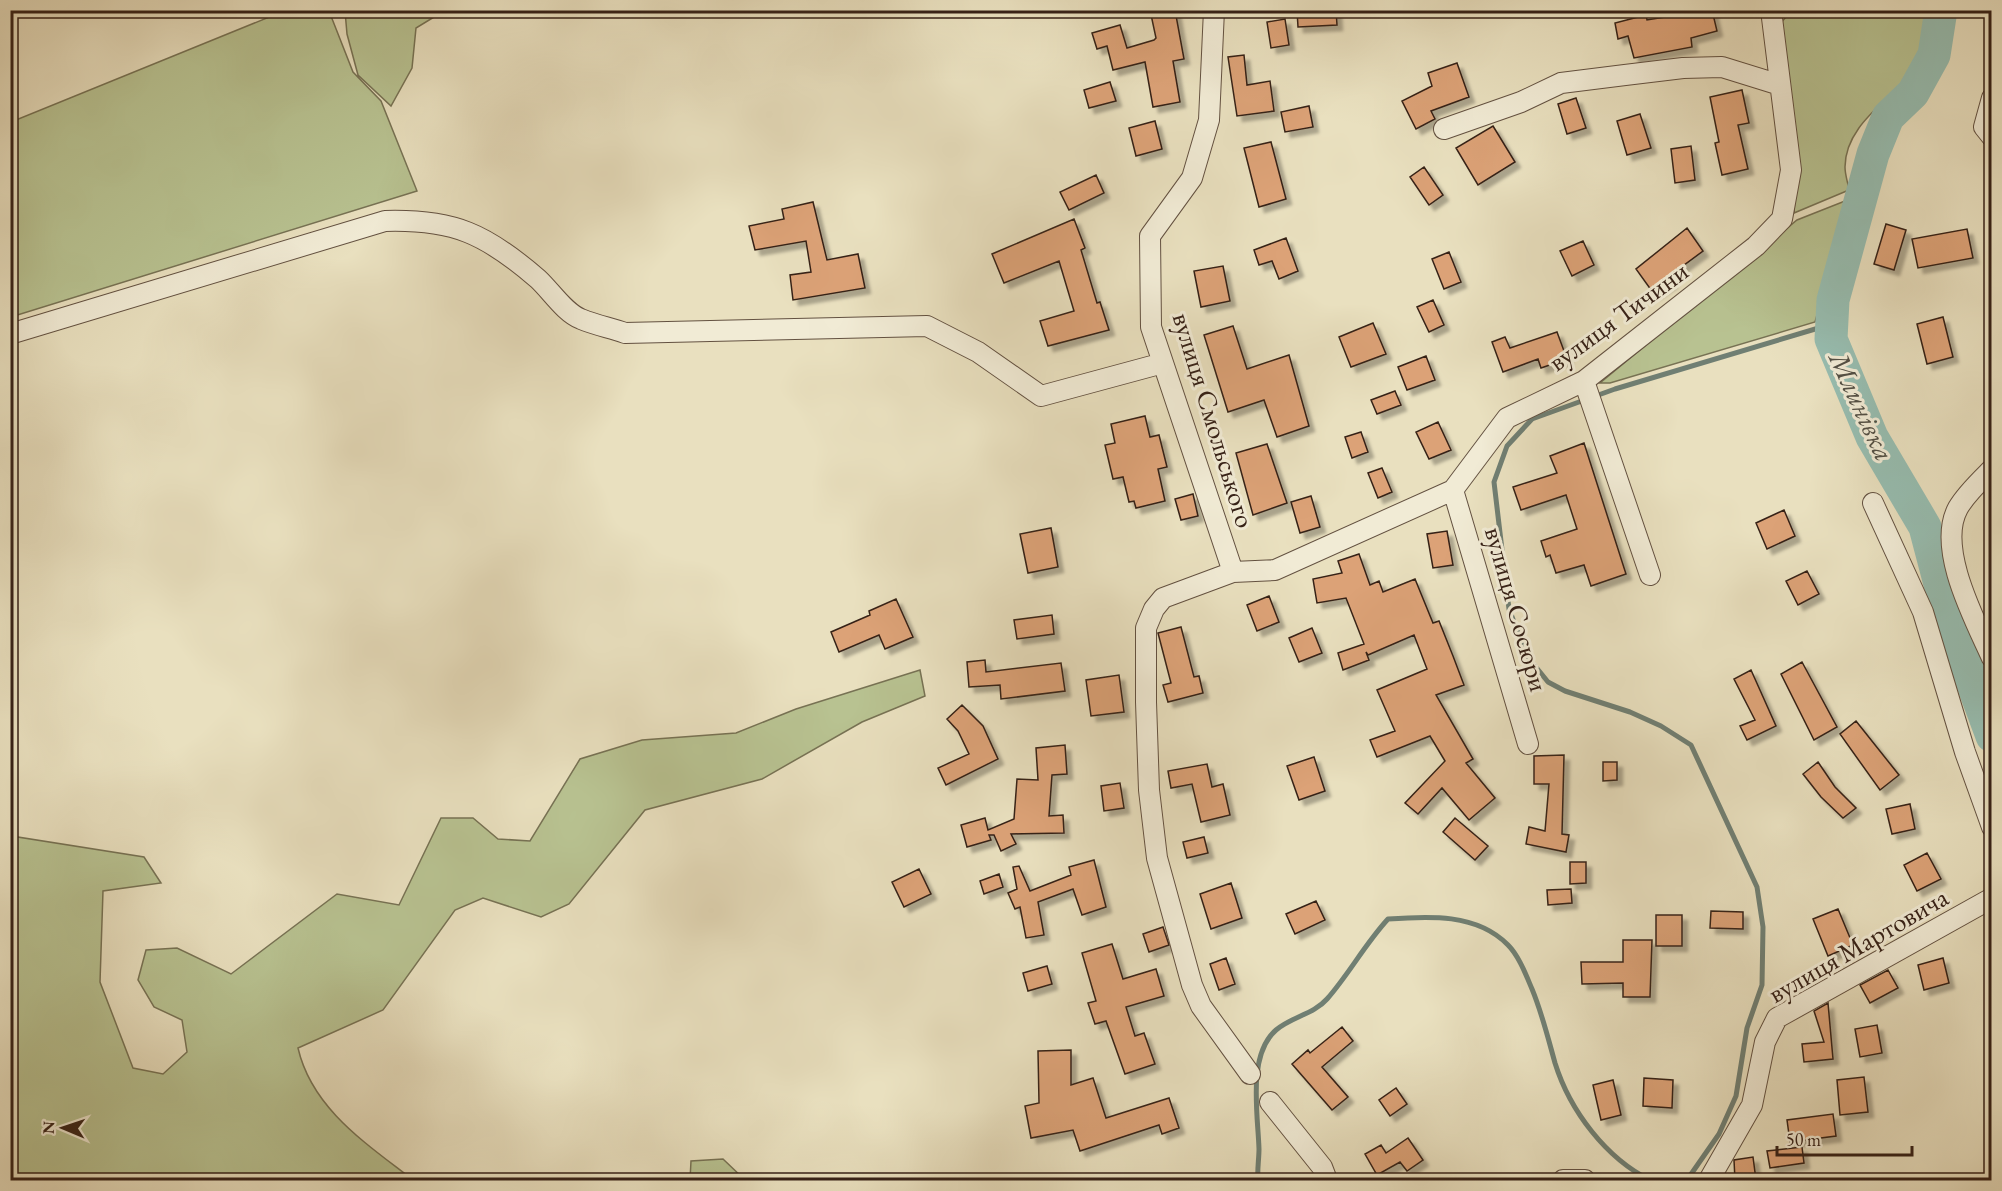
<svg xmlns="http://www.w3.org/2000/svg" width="2002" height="1191" viewBox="0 0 2002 1191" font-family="'EB Garamond',serif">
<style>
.green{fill:#b8c291;stroke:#777254;stroke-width:1.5}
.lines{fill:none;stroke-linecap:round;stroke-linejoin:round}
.stream{stroke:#707f73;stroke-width:5}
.river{stroke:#97bdb0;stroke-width:33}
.building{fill:#dca277;stroke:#362117;stroke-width:1.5;filter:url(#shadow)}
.minor-casing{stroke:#635141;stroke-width:22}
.minor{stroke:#f1ebd5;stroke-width:20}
.labels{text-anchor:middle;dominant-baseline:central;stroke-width:6;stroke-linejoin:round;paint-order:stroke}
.street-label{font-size:27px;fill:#362117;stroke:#f1ebd5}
.water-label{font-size:28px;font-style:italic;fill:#535045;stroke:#f1ebd5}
</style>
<defs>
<filter id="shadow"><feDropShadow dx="5.5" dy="5.5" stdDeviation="1.5" flood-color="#0004"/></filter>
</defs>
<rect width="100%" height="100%" fill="#e9e0bf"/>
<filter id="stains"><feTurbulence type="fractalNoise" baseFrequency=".00333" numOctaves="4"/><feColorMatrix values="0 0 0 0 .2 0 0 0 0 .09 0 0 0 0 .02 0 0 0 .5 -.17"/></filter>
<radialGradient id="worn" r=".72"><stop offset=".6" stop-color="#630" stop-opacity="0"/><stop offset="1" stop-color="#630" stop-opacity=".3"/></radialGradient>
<path class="green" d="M1792,10L1927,11C1949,80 1845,103 1845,167C1845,175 1848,183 1849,190L1794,213L1797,165L1780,24Z
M284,11H329L353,72L381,101L417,191L11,317V122Z
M345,11H444L416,28L412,68L391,106L358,75L347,34Z
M1850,199L1834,255L1837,262L1832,275L1828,277L1815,322L1610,383H1600L1797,220Z
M920,670L925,696L862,722L762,779L645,810L569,904L541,917L483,898L455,910L383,1010L298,1048C312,1109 367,1144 413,1180H11V836L144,857L161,883L103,891L100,982L133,1068L163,1074L187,1052L182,1020L154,1007L138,980L146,950L177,948L231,974L337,894L399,905L441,818H473L498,839L530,841L580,759L642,740L736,733L796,709Z
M723,1159L745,1180H690L691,1161Z"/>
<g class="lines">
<path class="stream" d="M1258,1180C1257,1170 1259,1159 1259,1149C1258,1115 1247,1055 1276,1030C1291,1017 1314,1014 1327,999C1349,974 1365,944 1388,919C1428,916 1477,913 1508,945C1519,956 1526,975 1532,989C1542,1013 1548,1038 1555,1063C1570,1111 1606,1158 1650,1180
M1687,1180L1719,1134L1736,1096L1747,1028L1762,985L1763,927L1757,887L1691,745L1661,726L1630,712L1565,691L1548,682L1527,656L1509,609L1494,482L1507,446L1532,419L1615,389L1832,324"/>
<path class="river" d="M1941,10L1934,55L1913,93L1888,117L1873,154L1833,300L1831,339L1872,437L1925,527L1950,622L1992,736"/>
</g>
<path class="building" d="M1150,10H1175L1184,59L1173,61L1180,102L1153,107L1145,62L1113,70L1107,46L1097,49L1092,33L1120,25L1127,48L1154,40L1156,38Z
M1297,10H1336L1337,25L1298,27Z
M1690,10H1712L1717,31L1691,38L1692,47L1634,58L1628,36L1618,39L1615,23L1646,15L1647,20L1690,13Z
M1285,19L1289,45L1271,48L1267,22Z
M1244,55L1247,85L1270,81L1274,111L1237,116L1228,57Z
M1457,63L1469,97L1431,111L1435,119L1416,129L1402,101L1432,86L1428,73Z
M1110,82L1116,101L1089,108L1084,90Z
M1742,90L1749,123L1738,125L1748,169L1722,175L1715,143L1719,142L1710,97Z
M1576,98L1586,128L1567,134L1558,104Z
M1309,106L1313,127L1285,132L1281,112Z
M1640,114L1651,148L1627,155L1617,121Z
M1155,121L1162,149L1136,156L1129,128Z
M1493,126L1515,162L1478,185L1456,148Z
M1271,142L1286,199L1259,207L1244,148Z
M1691,146L1695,180L1675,183L1671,149Z
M1424,167L1443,195L1429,205L1410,177Z
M1096,175L1104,193L1069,210L1060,192Z
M813,202L827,260L858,254L865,288L793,300L790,275L811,272L806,241L755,250L749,226L784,219L782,209Z
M1074,219L1085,248L1081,250L1097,303L1100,302L1109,330L1048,346L1040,321L1074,311L1059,261L1004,283L992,254Z
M1886,224L1906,230L1894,270L1874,264Z
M1687,228L1703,251L1668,277L1672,282L1654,294L1636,269Z
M1967,229L1973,258L1918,268L1912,239Z
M1286,238L1298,271L1279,279L1272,261L1259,265L1254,250Z
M1583,241L1594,265L1572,276L1560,251Z
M1449,252L1461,282L1444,289L1432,259Z
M1223,266L1230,301L1201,307L1194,271Z
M1433,300L1444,325L1429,332L1417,307Z
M1943,317L1953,357L1927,364L1917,324Z
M1373,323L1386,354L1351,367L1339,337Z
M1233,326L1247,369L1289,355L1309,426L1277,437L1264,400L1228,412L1204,335Z
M1557,332L1567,359L1541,368L1538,359L1503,372L1492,342L1505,337L1510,348Z
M1426,356L1435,380L1407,390L1398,367Z
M1395,391L1401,405L1377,414L1371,400Z
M1145,416L1150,437L1159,435L1167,467L1158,469L1165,501L1136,508L1134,501L1129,502L1123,477L1113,479L1105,445L1115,443L1111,424Z
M1438,422L1451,450L1429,459L1416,432Z
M1361,432L1368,452L1352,458L1345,437Z
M1584,443L1626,574L1591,586L1584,565L1556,573L1550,555L1546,557L1541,541L1577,529L1566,495L1521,510L1513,487L1557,473L1550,456Z
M1267,444L1287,503L1253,515L1236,453Z
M1382,468L1392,492L1378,498L1368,473Z
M1193,494L1198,516L1181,520L1175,499Z
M1311,496L1320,527L1300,533L1291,502Z
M1784,510L1795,536L1767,549L1756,523Z
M1051,528L1058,567L1028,573L1020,534Z
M1447,531L1453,565L1433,568L1427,534Z
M1359,554L1370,585L1379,581L1383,592L1415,579L1433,623L1439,621L1453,656L1464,685L1436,695L1473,759L1466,763L1495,798L1469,820L1442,788L1418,814L1405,803L1445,761L1430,736L1377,757L1370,740L1395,731L1377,690L1427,669L1414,635L1368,655L1366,652L1369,660L1343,670L1338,653L1364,644L1346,598L1317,603L1313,579L1342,573L1338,561Z
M1807,571L1819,594L1798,605L1786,581Z
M1269,596L1279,622L1257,631L1247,605Z
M896,599L913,637L885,649L879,635L839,652L831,632L870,615L869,611Z
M1052,615L1054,634L1017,639L1014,620Z
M1181,627L1194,677L1199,676L1203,693L1168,702L1163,685L1171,683L1158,633Z
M1312,628L1322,653L1299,662L1289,638Z
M985,660L986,672L1061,663L1065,691L1001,699L1000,685L969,687L967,662Z
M1802,662L1837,727L1814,740L1781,674Z
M1751,670L1776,726L1747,740L1740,726L1755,720L1734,679Z
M1119,675L1124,712L1091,716L1086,680Z
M962,705L983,726L998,759L946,785L938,768L969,754L958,731L947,719Z
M1856,721L1899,775L1880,790L1840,734Z
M1065,745L1067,774L1052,775L1049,816L1063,815L1064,833L1011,834L1016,844L1001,851L994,835H989L991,840L967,847L961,825L985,818L988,830L1014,819L1017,779L1038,780L1036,748Z
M1564,755L1562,834L1569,835L1566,852L1526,844L1529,827L1545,831L1549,784H1534V756Z
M1314,757L1325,791L1299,800L1287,766Z
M1603,762H1617V780L1603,781Z
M1818,762L1835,787L1856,808L1843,818L1821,797L1803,774Z
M1207,764L1212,787L1223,784L1230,815L1201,822L1192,784L1171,788L1168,771Z
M1120,783L1124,808L1104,811L1101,786Z
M1910,804L1915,829L1892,834L1886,809Z
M1455,818L1488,846L1475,860L1443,832Z
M1204,837L1208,853L1187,858L1183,842Z
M1927,853L1941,879L1917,891L1904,865Z
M1094,860L1106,907L1082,915L1073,889L1038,902L1044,935L1026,938L1020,907L1015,909L1008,893L1017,889L1013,867L1019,866L1030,891L1071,875L1069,867Z
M1570,862H1586V883L1570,884Z
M919,869L931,894L904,907L892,882Z
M999,874L1003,887L984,894L980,881Z
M1231,883L1242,918L1211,929L1200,894Z
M1571,889L1572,903L1548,905L1547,890Z
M1316,901L1325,920L1295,934L1286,914Z
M1838,909L1853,945L1828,956L1813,919Z
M1711,911L1743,912V929L1710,928Z
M1656,915H1682V946H1656Z
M1163,927L1169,945L1149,952L1143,934Z
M1623,940H1652L1650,997H1623V983L1582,984L1581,962H1623Z
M1112,944L1123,979L1156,969L1164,996L1126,1007L1135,1036L1144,1033L1155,1064L1125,1074L1106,1021L1095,1024L1088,1003L1096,1001L1082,953Z
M1226,958L1235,984L1219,990L1210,964Z
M1943,958L1949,983L1924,990L1918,965Z
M1047,966L1052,984L1028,991L1023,973Z
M1888,970L1898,988L1870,1003L1860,985Z
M1828,1003L1833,1059L1804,1062L1802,1044L1824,1042L1814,1011Z
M1877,1025L1882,1053L1860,1057L1855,1029Z
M1342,1027L1353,1041L1322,1067L1348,1097L1332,1110L1292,1064L1308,1050L1310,1053Z
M1071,1050V1085L1093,1078L1106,1118L1169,1098L1179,1128L1162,1134L1159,1125L1080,1151L1073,1130L1031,1138L1025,1106L1039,1103L1038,1051Z
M1864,1077L1868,1112L1840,1115L1837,1080Z
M1644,1078L1673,1080L1672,1108L1643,1106Z
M1613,1080L1621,1115L1601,1120L1593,1085Z
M1396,1088L1407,1104L1390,1116L1379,1100Z
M1833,1114L1836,1136L1790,1142L1787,1120Z
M1408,1138L1423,1160L1407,1171L1400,1162L1377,1175L1365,1154L1381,1145L1386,1153Z
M1802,1147L1804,1163L1770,1168L1767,1151Z
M1753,1157L1756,1180H1735L1734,1160Z"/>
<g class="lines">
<defs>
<path id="minor" d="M1214,10L1209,120L1192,178L1150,236L1151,327L1233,572
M1992,98L1984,127L1992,137
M1444,129L1521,102L1561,83L1625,75L1683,68L1722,67L1780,85
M10,334L385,221C454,219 486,234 538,279C551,291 565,313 581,319C595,325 611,328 625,333L927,326L978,352L1041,396L1163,363
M1584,381L1650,575
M1992,469C1980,481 1966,494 1958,508C1936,548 1975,620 1992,658
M1453,490L1528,744
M1873,503L1923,612L1965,752L1992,827
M1250,1074L1201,1006L1192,985L1157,858L1149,790L1146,702V628L1154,609L1163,598L1233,572L1275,570L1453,490L1507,418L1584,381L1756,246L1782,219L1791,170L1771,10
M1270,1102L1322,1167L1327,1180
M1563,1180H1585
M1709,1180L1752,1105L1765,1042L1777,1018L1992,898"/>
</defs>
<use href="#minor" class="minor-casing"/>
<use href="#minor" class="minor"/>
</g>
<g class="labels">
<g class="street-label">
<text transform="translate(1618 316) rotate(-36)">вулиця Тичини</text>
<text transform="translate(1214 420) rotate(73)">вулиця Смольського</text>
<text transform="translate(1517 609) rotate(74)">вулиця Сосюри</text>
<text transform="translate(1858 945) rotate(-30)">вулиця Мартовича</text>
</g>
<g class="water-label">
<text transform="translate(1862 406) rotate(65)">Млинівка</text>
</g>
</g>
<rect width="2002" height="1191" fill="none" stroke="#e9e0bf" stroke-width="36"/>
<rect x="12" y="12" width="1978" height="1167" fill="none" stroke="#362117" stroke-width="3"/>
<rect x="18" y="18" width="1966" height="1155" fill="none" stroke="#362117" stroke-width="1.5"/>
<g transform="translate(63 1128) rotate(272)" stroke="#f1ebd5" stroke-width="4.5" paint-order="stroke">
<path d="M0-4.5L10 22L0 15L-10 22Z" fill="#362117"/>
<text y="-9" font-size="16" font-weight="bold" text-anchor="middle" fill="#362117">N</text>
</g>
<path d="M1777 1146v9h135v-9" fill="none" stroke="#362117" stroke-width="3"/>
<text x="1786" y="1146" font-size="18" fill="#362117" stroke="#f1ebd5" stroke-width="4.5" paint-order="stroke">50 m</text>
<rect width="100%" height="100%" filter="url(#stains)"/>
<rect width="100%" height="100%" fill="url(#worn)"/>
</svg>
